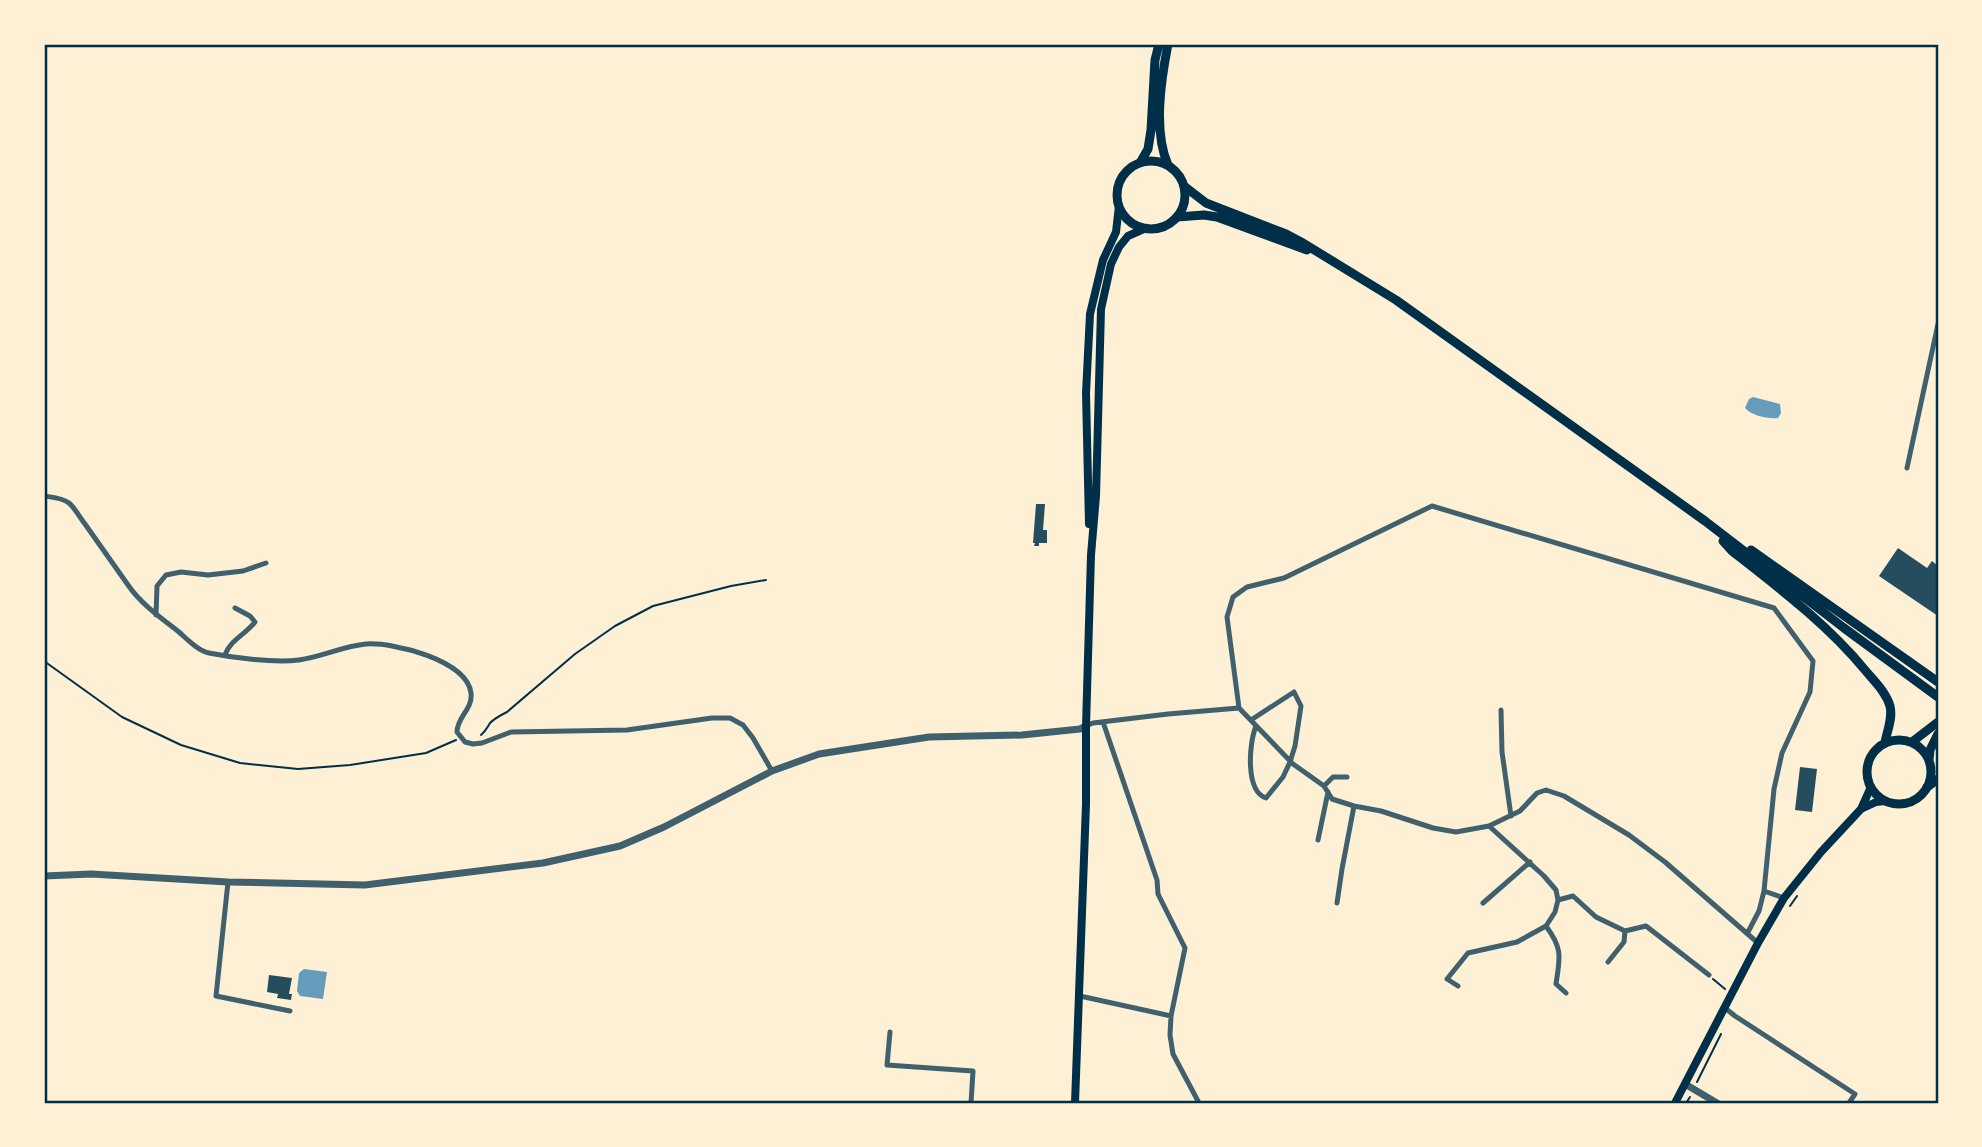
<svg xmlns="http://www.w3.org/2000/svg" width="1982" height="1147" viewBox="0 0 1982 1147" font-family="Manrope,sans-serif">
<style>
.water{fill:#669bbc}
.building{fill:#264d5e}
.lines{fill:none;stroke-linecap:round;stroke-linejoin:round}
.path{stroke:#003049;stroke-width:2}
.minor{stroke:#3f606c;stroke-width:5}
.tertiary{stroke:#3f606c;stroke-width:7}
.secondary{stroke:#003049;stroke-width:8}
.primary{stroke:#003049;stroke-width:9}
.trunk{stroke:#003049;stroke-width:9}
.neatline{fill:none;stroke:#003049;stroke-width:2.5}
</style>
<rect width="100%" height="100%" fill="#fdf0d5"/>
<path class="water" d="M1753,397L1780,404L1781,413L1778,418C1768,419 1752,416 1745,408L1749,399Z
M304,969L327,972L323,999L300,996L297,991L299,973Z"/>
<path class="building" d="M1036,504H1045L1043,530H1047V543H1039V546H1034L1035,543H1033Z
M1898,548L1927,568L1932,561L1938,566V616L1879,576Z
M1800,767L1817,769L1812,812L1795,810Z
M269,975L292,978L289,994H292L291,1000L277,998L278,994L267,992Z"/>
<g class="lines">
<path class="path" d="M44,661L122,717L181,745L240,763L298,769L350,765L426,753L456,740
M481,735C486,731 487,728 490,723C495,718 501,715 507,712L575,654L615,626L653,606L731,586L766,580
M1790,906L1797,896
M1713,979L1725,989
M1697,1082L1721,1034
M1686,1103L1690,1097"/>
<path class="minor" d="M1907,468L1938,324
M44,496C51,497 63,498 69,503C75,508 80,518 85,524C100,545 114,565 128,585C141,604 161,618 179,632C187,639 198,651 209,653C234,658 274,663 299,660C322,657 343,646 366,644C393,642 467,660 471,693C473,709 457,717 457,732L465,742L473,744L482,743L511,732L627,730L712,718H730L743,725L753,738L772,771
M156,615L157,586L166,575L181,572L208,575L243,571L266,563
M225,655C230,640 246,634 255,622L250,616L235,608
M1239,708L1227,617L1233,597L1247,587L1284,578L1432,506L1774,608L1813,661L1810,692L1782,753L1774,789L1764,891L1759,911L1748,932
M1501,710L1502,752L1511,816
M1251,720L1294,692L1301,706L1295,746L1290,762L1283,777L1266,798C1245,791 1249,743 1256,726
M1103,722L1157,880L1158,894L1185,948L1171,1016L1170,1035L1173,1054L1199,1103
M1086,726L1093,723L1168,714L1239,708L1293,764L1324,786L1332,799L1354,806L1381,811L1433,828L1456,832L1489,826L1520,811L1537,793L1546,790L1564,796L1629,835L1665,862L1758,943
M1324,786L1333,777H1347
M1318,840L1328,792
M228,882L216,996L290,1011
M1764,891L1784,898
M1558,900L1573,896L1596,917L1625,931L1646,926L1709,975
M1337,903L1342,869L1354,806
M1483,903L1530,862
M1546,926C1563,949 1560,957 1556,984L1566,993
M1608,962L1624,942L1625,931
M1458,986L1447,979L1468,953L1517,942L1546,926L1555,912L1558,900L1556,890L1544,876L1489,826
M1080,996L1171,1016
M1725,1008L1735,1016L1855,1094L1849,1103
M890,1032L887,1065L973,1071L971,1103"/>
<path class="tertiary" d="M44,876L91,874L228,882L365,885L543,863L620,846L664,827L772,771L819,754L929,737L1022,735L1080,729L1086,726
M1685,1084L1717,1103"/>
<path class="secondary" d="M1089,524L1086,393L1090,314L1103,260L1116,232L1119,206
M1861,809L1876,802L1886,801
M1075,1103L1086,804V726L1091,555L1096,496L1101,309L1111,264L1119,247L1128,236L1146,228
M1675,1103L1758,943L1784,898L1821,852L1861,809L1871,787"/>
<path class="primary" d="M1117 195a34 34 0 1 1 68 0a34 34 0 1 1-68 0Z
M1140,163L1148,149L1151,130L1155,60L1159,44
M1168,165C1153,131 1161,80 1168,44
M1867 772a32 32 0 1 1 64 0a32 32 0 1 1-64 0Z
M1912,742L1938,722
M1929,760L1930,750L1938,734"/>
<path class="trunk" d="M1184,186L1206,203L1286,234L1303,243L1396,300L1705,521L1844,628L1938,697
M1177,217L1204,215L1217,217L1307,250
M1723,541L1732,551C1779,588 1827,624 1865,670C1874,681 1886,692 1890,706C1893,719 1887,730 1885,743
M1751,550L1938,682
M1927,787L1938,779"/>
</g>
<rect width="1982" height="1147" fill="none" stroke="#fdf0d5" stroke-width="91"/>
<rect x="46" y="46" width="1891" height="1056" class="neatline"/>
</svg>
